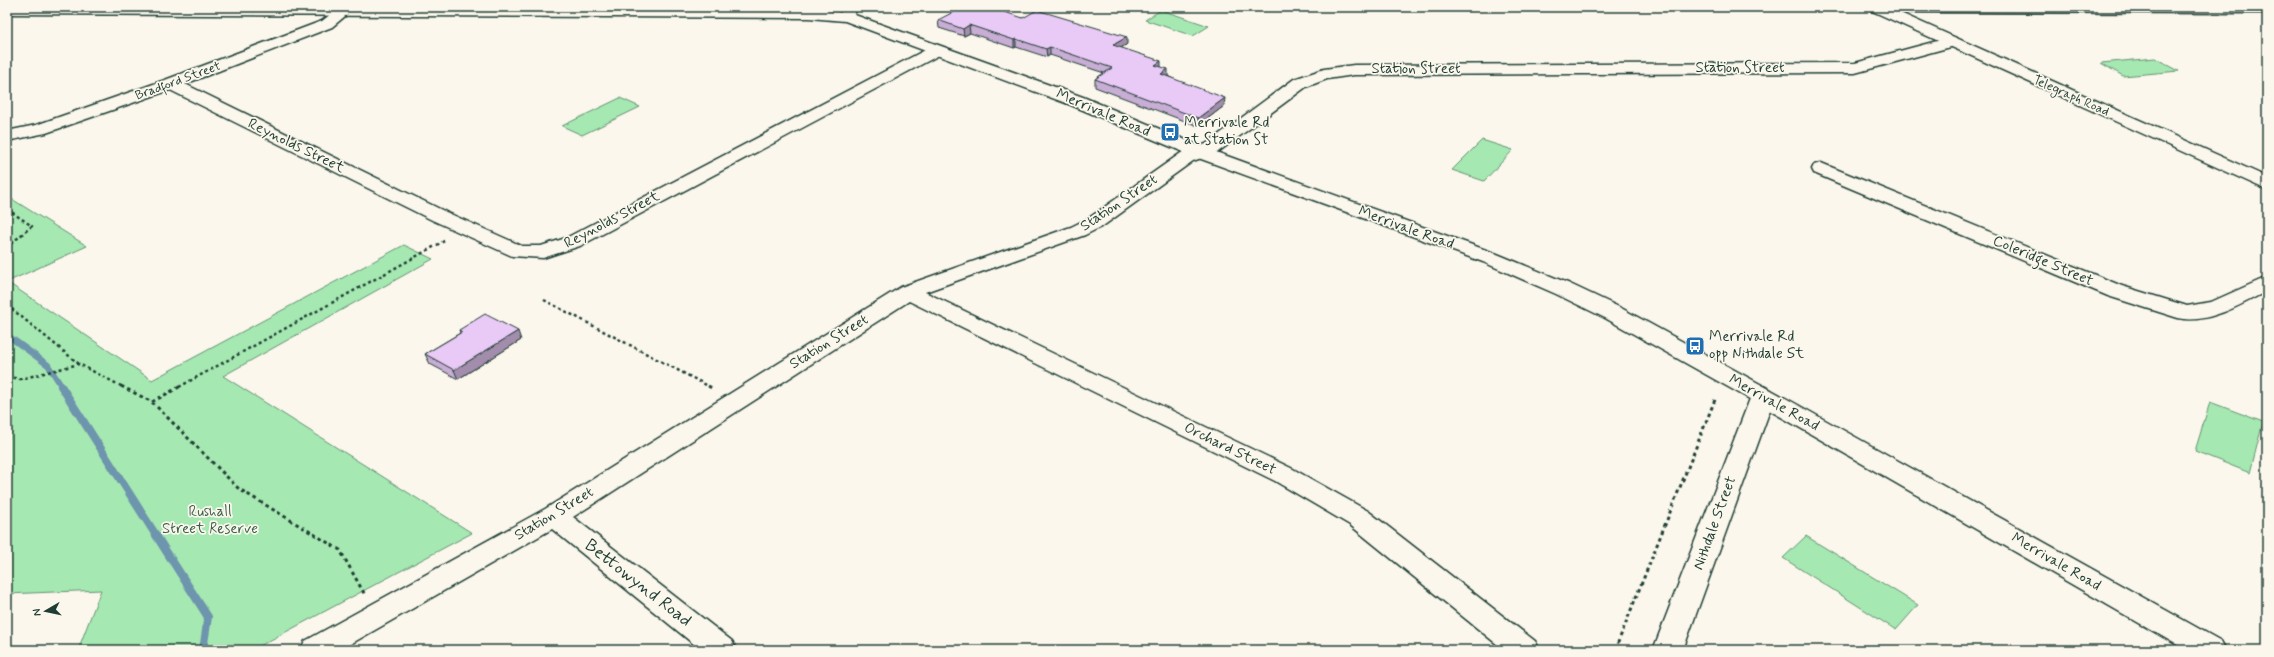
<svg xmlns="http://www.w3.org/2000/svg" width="2274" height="657" viewBox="0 0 2274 657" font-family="Mynerve,sans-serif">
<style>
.green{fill:#a6e8b1;stroke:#629272}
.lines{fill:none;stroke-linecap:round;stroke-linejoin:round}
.stream-far1{stroke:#6d95ad;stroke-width:6}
.stream{stroke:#6d95ad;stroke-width:8}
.street-casing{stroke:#1f3d34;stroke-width:3}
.secondary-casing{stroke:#1f3d34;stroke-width:3}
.path-far1{stroke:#1f3d34;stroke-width:2.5;stroke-dasharray:3 3;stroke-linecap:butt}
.path{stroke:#1f3d34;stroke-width:3;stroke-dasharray:3.5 3.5;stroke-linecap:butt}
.street{fill:#fbf7ec;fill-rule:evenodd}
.secondary{fill:#fbf7ec;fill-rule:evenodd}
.wall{fill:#c8add4;stroke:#1f3d34}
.shaded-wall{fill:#a38dac;stroke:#1f3d34}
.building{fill:#e9c9f6;stroke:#1f3d34}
.labels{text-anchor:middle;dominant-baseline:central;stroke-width:3.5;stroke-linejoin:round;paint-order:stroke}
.far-street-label{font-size:13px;fill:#1f3d34;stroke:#fbf7ec}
.street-label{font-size:15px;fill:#1f3d34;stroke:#fbf7ec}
.poi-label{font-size:15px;fill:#1f3d34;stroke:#fbf7ec;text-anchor:start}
.park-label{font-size:15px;fill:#3a5f4d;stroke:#fbf7ec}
.near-street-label{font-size:18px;fill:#1f3d34;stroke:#fbf7ec}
</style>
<rect width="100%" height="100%" fill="#fbf7ec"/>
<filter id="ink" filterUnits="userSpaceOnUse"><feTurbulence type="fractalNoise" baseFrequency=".025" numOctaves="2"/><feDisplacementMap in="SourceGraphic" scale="8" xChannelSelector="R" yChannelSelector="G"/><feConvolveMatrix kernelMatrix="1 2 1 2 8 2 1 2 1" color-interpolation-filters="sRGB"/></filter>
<g filter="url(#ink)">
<path class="green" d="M1161,10L1209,26L1193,36L1145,20Z
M2155,58L2179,71L2123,76L2101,63Z
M620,98L640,107L582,135L562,126Z
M1482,140L1513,150L1484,181L1452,170Z
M7,196L87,246L7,282L152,380L404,245L433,259L223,376L472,533L252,650H78L101,590L7,594V450L10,432L7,429Z
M2210,402L2263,422L2250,473L2195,451Z
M1806,536L1918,605L1896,630L1783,558Z"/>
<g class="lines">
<path class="stream-far1" d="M7,335L48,365L62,387"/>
<path class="stream" d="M61,386L208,617L203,650"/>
<defs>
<path id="street" d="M340,7H356L332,27L185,84L446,212L522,246H541L566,238L931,47H943L945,50L943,53L580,246L543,258L512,256L432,220L170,90L46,133L7,141V131L36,125L165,80L322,21Z
M810,7H830C825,14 812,18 804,16L801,13Z
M843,7H857L852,20H842L839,17Z
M1869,7H2267V13L1876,12L1871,11Z
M1952,37L1958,39L1960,42L1958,45L1855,73L1354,75L1327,79L1306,87L1218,152L1193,161L1103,226L1085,235L925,292L1293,469L1368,511L1535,641L1540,650H1504L1350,525L1275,481L909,301L573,517L732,641L737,650H701L552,529L340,650H300L305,641L545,509L901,287L1071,227L1089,218L1181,153L1206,144L1294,79L1324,69L1354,65L1855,63Z
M1821,163L2122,286L2187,306L2211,302L2267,277V291C2242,304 2207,325 2178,318L2108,296L1814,173L1812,169L1814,165Z
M1763,388L1771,390L1775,396L1683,650H1653L1751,396L1755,390Z"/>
<path id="secondary" d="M7,7L809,8L852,14L1083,97L1205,148L1497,254L1570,284L1621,308L1771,390L2221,641L2226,650H2186L1755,402L1605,318L1556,294L1483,262L1193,156L1071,105L845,21L809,18L7,14Z
M1868,7H1887L2267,177V190L1870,10Z"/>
</defs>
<use href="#street" class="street-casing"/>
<use href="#secondary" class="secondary-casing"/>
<path class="path-far1" d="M7,209L32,226L7,247
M544,300L710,387
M7,305L79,364L123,387
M7,377L21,379L79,364
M179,387L446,240"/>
<path class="path" d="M121,386L152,402L239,489L340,550L365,595
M708,386L714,389
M152,402L181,386
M1615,650L1716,397"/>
<use href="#street" class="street"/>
<use href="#secondary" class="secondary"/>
</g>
<path class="wall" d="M1023,18L1127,44L1121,48L1161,67L1168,76L1224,106L1198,126L1095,87V79L1104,73L1050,55L1047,57L1016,47L1014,48L970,33L964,36L939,28L938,20Z
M459,330L521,340L458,379L430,364L425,354L460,333Z"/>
<path class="shaded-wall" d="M969,25L970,33L964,36L963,29Z
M1127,37V44L1113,53V45Z
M1016,39V47L1014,48V40Z
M1050,47V55L1047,57L1046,49Z
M1161,61V69L1155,65Z
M1168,69V77L1161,74Z
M1225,98L1224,106L1198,126V118Z
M518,331L521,340L458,379L454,370Z"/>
<path class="building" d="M962,7H989L1023,18L1037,10L1127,37L1113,45L1161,61L1155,65L1168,69L1161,74L1225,98L1198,118L1095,79L1112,68L1050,47L1046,49L1016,39L1014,40L969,25L963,29L938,20L961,8Z
M485,314L518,331L454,370L425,354L462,332L459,330Z"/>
</g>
<defs>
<symbol id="bus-square" viewBox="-11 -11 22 22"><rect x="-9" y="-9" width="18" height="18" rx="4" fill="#1f6fb2" stroke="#fbf7ec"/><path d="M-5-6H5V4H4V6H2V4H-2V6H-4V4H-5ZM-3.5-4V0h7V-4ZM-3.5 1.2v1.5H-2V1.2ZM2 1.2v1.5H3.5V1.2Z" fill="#fff"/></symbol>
</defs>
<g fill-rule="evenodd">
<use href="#bus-square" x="1159" y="121" width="22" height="22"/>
<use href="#bus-square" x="1684" y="335" width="22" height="22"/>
</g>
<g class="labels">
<g class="far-street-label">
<text transform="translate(178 81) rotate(-20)">Bradford Street</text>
<text transform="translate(2071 96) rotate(24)">Telegraph Road</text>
</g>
<g class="street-label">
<text x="1740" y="68">Station Street</text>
<text x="1416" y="69">Station Street</text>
<text transform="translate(1103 113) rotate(23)">Merrivale Road</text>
<text transform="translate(296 146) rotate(26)">Reynolds Street</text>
<text transform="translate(1119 203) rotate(-34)">Station Street</text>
<text transform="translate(612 220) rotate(-28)">Reynolds Street</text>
<text transform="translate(1406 228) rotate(20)">Merrivale Road</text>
<text transform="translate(2043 261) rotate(23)">Coleridge Street</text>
<text transform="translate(829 342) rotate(-32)">Station Street</text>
<text transform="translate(1774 403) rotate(29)">Merrivale Road</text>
<text transform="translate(1230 449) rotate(26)">Orchard Street</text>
<text transform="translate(554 514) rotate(-31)">Station Street</text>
<text transform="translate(1715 523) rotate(-70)">Nithdale Street</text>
<text transform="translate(2056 562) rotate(30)">Merrivale Road</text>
</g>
<g class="poi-label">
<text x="1184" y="123">Merrivale Rd<tspan x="1184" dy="17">at Station St</tspan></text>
<text x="1709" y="337">Merrivale Rd<tspan x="1709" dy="17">opp Nithdale St</tspan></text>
</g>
<g class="park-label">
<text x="210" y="512">Rushall<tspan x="210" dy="17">Street Reserve</tspan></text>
</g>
<g class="near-street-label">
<text transform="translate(638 583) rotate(38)">Bettowynd Road</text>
</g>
</g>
<rect width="2274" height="657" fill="none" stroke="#fbf7ec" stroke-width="24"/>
<rect x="12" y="12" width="2250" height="633" fill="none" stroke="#1f3d34" stroke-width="1.5" filter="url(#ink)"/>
<g transform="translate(46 611) rotate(261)" stroke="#fbf7ec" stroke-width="3" paint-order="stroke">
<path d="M0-3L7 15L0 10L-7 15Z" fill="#1f3d34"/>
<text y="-6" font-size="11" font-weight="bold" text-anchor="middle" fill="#1f3d34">N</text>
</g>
</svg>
